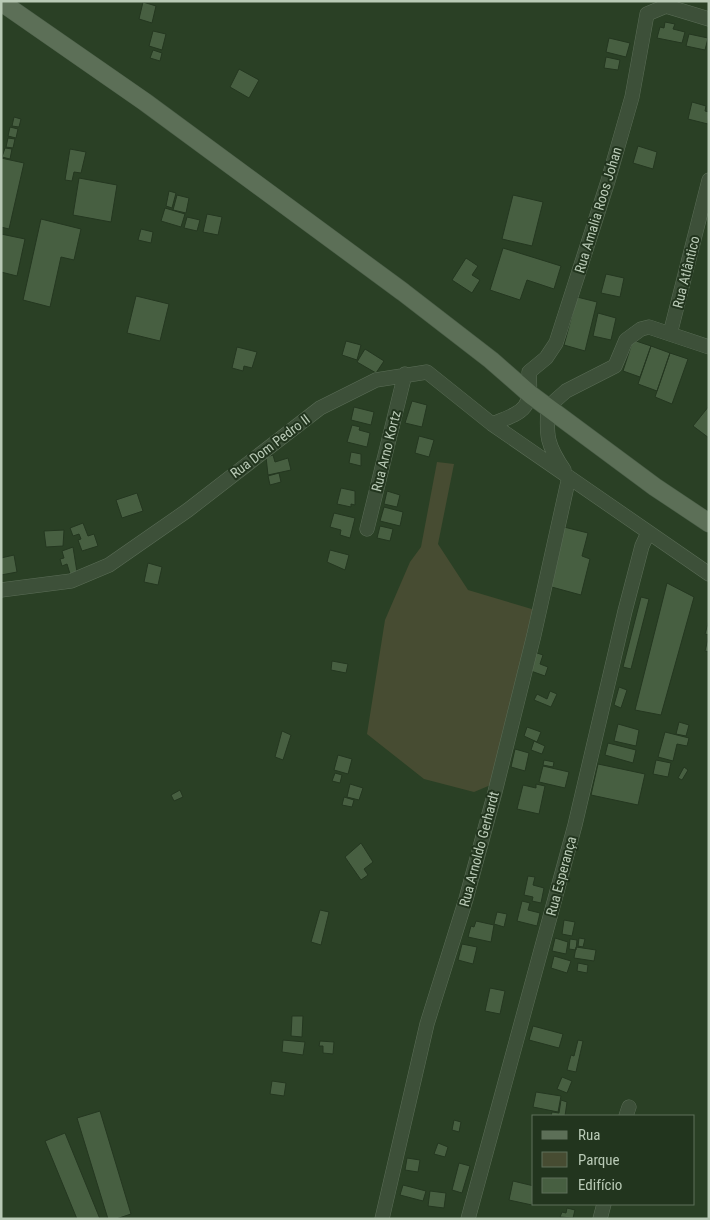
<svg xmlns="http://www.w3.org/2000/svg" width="710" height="1220" viewBox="0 0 710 1220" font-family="'Roboto Condensed',sans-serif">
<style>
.green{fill:#474c32}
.building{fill:#475f41;stroke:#243720}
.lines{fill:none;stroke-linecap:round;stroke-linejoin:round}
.minor-casing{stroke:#5b6d57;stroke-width:15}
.major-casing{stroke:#495c46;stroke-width:19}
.minor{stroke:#3d5039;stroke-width:14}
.major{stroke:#5c6f57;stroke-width:18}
.labels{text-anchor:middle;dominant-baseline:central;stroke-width:4;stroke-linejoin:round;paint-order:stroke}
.street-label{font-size:14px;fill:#b9cab6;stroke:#22351e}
</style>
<rect width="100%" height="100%" fill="#2a4025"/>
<path class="green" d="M437,462L454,464L438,544L468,590L535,610L493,784L474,792L424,779L367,734L385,620L410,562L421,547Z"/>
<path class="building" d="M143,2L156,6L152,23L139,19Z
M665,22L675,24L673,29L685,32L682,43L657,38L660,27L664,28Z
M153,31L166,34L162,50L149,46Z
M689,34L708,38L705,50L686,46Z
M609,38L630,43L626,57L606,52Z
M153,50L162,53L160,61L150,58Z
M606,57L620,60L618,70L604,68Z
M239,69L259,80L249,98L230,87Z
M692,102L706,106L705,111L709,112L708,124L688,119Z
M14,117L21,119L19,127L12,126Z
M10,127L18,129L16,138L8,136Z
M8,138L15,139L13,148L6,147Z
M638,146L657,152L653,169L633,163Z
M5,148L12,149L10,159L2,157Z
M70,149L86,152L81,173L74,172L72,181L65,180Z
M1,158L24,163L9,229L1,227Z
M79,178L117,185L111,222L73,215Z
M169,191L176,193L172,208L166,206Z
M177,195L189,198L186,213L173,210Z
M513,195L543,202L532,246L502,239Z
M165,208L185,214L181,227L161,221Z
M207,214L222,217L218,235L203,232Z
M187,217L200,220L197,231L184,228Z
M41,219L81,229L74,260L61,257L50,307L23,300Z
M141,229L153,232L151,243L138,240Z
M1,234L25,239L17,276L1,272Z
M503,248L561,266L554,289L527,280L520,300L490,290Z
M466,258L478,266L472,275L480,280L472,293L452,280Z
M606,274L624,278L620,297L601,293Z
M136,296L169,304L160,341L127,333Z
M577,297L597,302L585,351L564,345Z
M598,313L616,318L611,340L593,336Z
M633,340L651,346L640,377L623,371Z
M346,341L361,345L357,360L342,355Z
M651,346L670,353L657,391L638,384Z
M237,347L257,352L252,368L244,366L243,371L232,368Z
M365,349L384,361L376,373L357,362Z
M670,353L688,359L672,404L655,397Z
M412,401L427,405L422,427L405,423Z
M709,406V438L693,426Z
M354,407L374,412L371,425L351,420Z
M352,425L360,427L359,430L370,433L367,447L347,442Z
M419,436L434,440L429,457L415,453Z
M351,452L361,454V466L349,463Z
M273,455L275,462L288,458L291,470L268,475L266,457Z
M279,473L281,482L270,485L268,476Z
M341,488L355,491V505L351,504V507L337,504Z
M387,491L400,495L397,507L384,504Z
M137,493L143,511L122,518L116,500Z
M384,507L403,512L400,526L380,521Z
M334,513L355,518L350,538L340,535L341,530L330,527Z
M83,523L88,536L94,534L98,546L82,551L78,540L81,539L79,534L73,536L70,528Z
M380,526L393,529L390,541L377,538Z
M564,527L588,533L582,556L590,559L581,595L548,586Z
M64,530L63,546L46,547L44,531Z
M73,547L77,572L70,574L67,564L62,566L60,559L64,558L62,551Z
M330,550L349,555L345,570L327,562Z
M14,555L17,572L1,575V558Z
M148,563L162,567L158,585L144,582Z
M667,583L694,597L661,715L635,710Z
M641,597L649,599L631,669L623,667Z
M709,620V652L705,651L709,635L705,634Z
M534,652L543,655L540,664L548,667L545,676L528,670Z
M332,661L348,664L346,673L331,670Z
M619,687L627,690L621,708L614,705Z
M550,691L557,694L551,707L534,700L537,694L547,699Z
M679,722L689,725L686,736L676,734Z
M618,724L639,730L636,746L614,741Z
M527,727L541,732L537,742L524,736Z
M282,731L291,735L283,760L275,757Z
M665,732L689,738L687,746L677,744L673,761L658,757Z
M534,741L545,746L542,754L531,750Z
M608,743L636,750L633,763L605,755Z
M515,749L529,753L525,771L511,767Z
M338,755L352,759L348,774L334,770Z
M544,760L554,762L553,767L543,765Z
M656,760L671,763L668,777L653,774Z
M598,764L645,774L638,805L591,795Z
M543,766L569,772L565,788L539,782Z
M684,767L688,770L682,780L678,778Z
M335,773L342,775L340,783L332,781Z
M350,784L363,788L359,800L347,797Z
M536,784L545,786L539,814L517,809L523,785L536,788Z
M180,790L183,797L174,801L171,795Z
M344,797L354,800L352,807L342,805Z
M361,843L373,862L364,869L368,875L361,880L345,857Z
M528,876L535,877L533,885L544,888L541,903L532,901L533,897L524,895Z
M522,901L530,903L528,910L540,913L537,926L517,921Z
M320,910L329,912L321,945L311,942Z
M497,912L507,914L504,927L494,924Z
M564,920L575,922L572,936L562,934Z
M476,921L494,925L491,942L468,937L471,926L474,927Z
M555,938L568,942L566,954L552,951Z
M579,938L585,939L583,947L578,946Z
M570,939L577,940L576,950L569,949Z
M462,944L477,947L473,964L458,960Z
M576,947L596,950L594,961L574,958Z
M554,956L571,961L567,973L551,968Z
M578,963L588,965L587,973L577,971Z
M490,988L505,991L500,1014L485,1011Z
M292,1016H303L302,1037L291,1036Z
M533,1026L563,1034L559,1048L529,1040Z
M283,1040L305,1042L303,1055L282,1052Z
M578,1040L583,1041L576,1072L567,1070L571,1055L574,1056Z
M320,1041L334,1042L333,1054L323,1053V1046H319Z
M562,1077L572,1081L567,1093L557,1089Z
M272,1081L286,1083L284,1096L270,1094Z
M536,1092L561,1096L558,1112L533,1107Z
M561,1100L567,1102L565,1116H551L552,1112L559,1113Z
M100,1111L131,1214L116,1219H108L77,1118Z
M454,1120L461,1122L459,1132L452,1130Z
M65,1133L100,1219H77L45,1141Z
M438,1143L448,1147L445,1157L434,1154Z
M407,1158L420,1160L418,1172L405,1170Z
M459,1163L470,1166L462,1193L452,1190Z
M513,1181L534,1186L532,1205L509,1200Z
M403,1185L426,1191L423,1201L400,1195Z
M430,1191L446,1193L444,1208L428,1206Z
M567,1208L575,1210L573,1218L560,1217L562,1212L566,1213Z"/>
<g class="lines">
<defs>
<path id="minor" d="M670,334L709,180
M492,424C525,411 532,410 529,372L546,358L556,343L608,181L632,97L647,14L666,6L709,19
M564,470C547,445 546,436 548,407L566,391L615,366L626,340L641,329L649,327L709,347
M367,529L405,374
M1,590L71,581L109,565L188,510L320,408L376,380L427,372L492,424L709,574
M626,1116L629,1107
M382,1219L427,1024L466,899L495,792L534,635L569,477
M468,1219L575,825L625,611L642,546L648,533
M600,1219L604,1204"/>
<path id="major" d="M1,2L145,102L403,292L491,360L531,395L655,487L709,523"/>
</defs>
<use href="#minor" class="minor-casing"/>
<use href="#major" class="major-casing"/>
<use href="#minor" class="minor"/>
<use href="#major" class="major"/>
</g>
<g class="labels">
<g class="street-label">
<text transform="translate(598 210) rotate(-73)">Rua Amalia Roos Johan</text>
<text transform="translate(686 272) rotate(-76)">Rua Atlântico</text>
<text transform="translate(270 446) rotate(-37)">Rua Dom Pedro II</text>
<text transform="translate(386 451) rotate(-76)">Rua Arno Kortz</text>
<text transform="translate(479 849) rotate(-75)">Rua Arnoldo Gerhardt</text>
<text transform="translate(561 876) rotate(-75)">Rua Esperança</text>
</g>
</g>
<rect width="710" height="1220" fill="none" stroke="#b9cab6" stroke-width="5"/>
<rect x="532" y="1115" width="162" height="90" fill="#22351e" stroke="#5e715b"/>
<rect x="542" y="1131" width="25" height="8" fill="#5c6f57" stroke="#5e715b"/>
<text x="578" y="1140" font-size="15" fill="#b9cab6">Rua</text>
<rect x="542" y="1152" width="25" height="15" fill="#474c32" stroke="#5e715b"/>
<text x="578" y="1165" font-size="15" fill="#b9cab6">Parque</text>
<rect x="542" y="1178" width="25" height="15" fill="#475f41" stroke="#5e715b"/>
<text x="578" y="1190" font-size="15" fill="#b9cab6">Edifício</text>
</svg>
